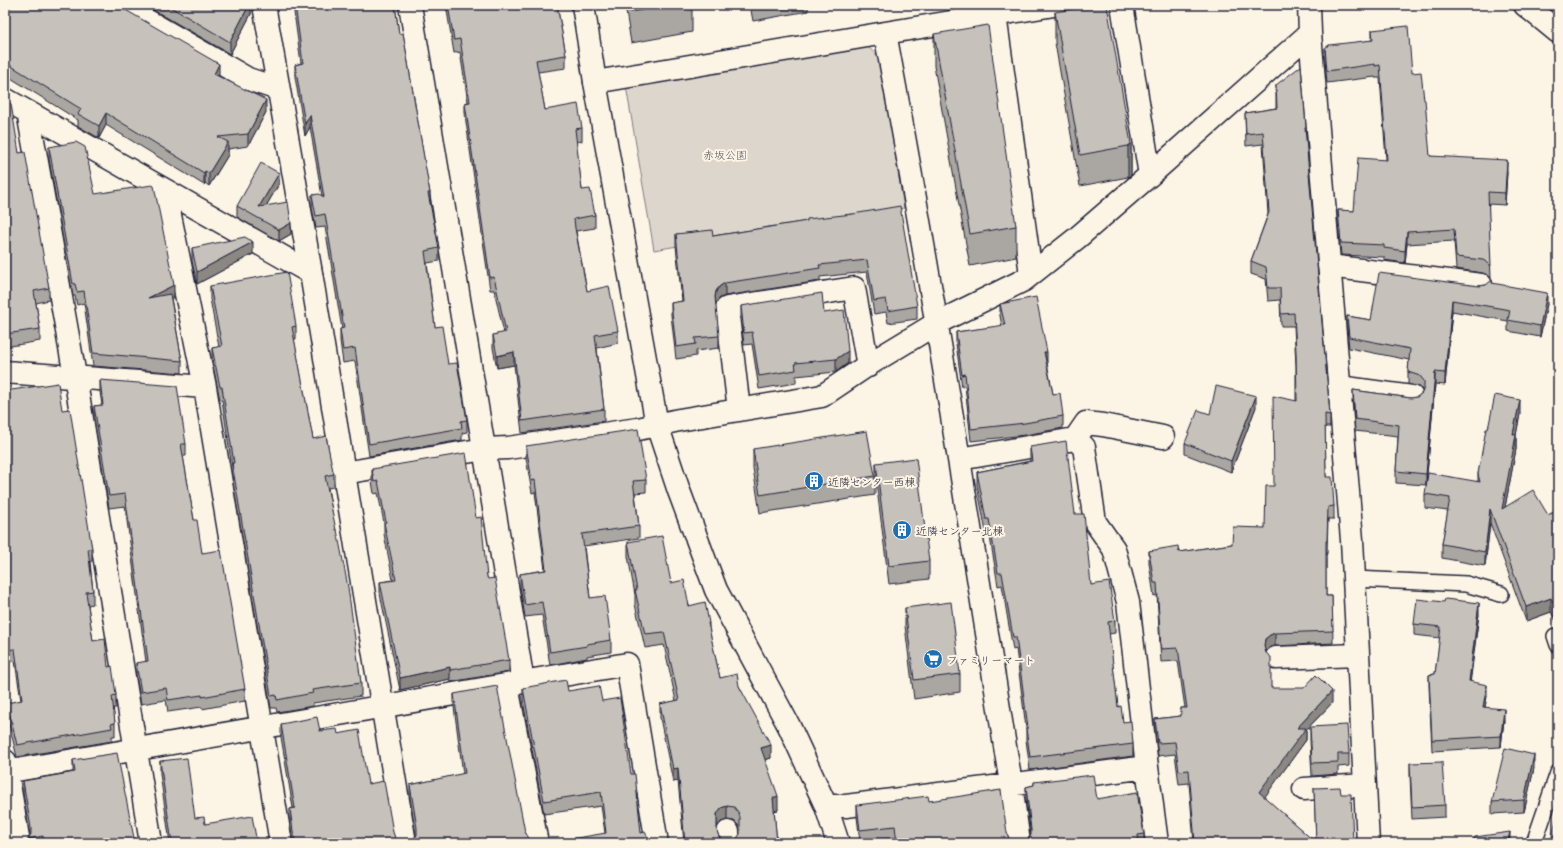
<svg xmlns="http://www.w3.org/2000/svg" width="1563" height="848" viewBox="0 0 1563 848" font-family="'Playpen Sans','Klee One',sans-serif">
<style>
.green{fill:#dcd6cc;stroke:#7f7c84}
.water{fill:#b2adab;stroke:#78757e}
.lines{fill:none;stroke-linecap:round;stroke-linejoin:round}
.service-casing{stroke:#22223b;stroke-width:18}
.minor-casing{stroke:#22223b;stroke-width:25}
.tertiary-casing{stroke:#22223b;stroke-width:25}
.trunk-casing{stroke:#22223b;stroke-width:25}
.service{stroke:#fcf5e5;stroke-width:15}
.minor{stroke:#fcf5e5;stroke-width:22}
.tertiary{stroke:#fcf5e5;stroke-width:22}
.trunk{stroke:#fcf5e5;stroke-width:22}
.wall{fill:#aaa6a1;stroke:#22223b;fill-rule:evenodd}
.shaded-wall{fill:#8b8783;stroke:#22223b}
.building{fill:#c6c1bb;stroke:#22223b;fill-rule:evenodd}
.labels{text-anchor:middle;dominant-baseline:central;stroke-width:4;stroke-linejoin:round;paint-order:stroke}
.park-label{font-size:11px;fill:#504f5f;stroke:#fcf5e5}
.poi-label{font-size:11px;fill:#22223b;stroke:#fcf5e5;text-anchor:start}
</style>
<rect width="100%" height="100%" fill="#fcf5e5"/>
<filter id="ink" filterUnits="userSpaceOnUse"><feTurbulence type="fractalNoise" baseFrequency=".025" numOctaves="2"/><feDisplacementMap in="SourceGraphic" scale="8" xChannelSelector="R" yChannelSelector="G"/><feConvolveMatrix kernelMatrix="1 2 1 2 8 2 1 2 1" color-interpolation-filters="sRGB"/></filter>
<g filter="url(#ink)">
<path class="green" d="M868,47L879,57L904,208L654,250L626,86Z"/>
<path class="water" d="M1558,812V843H1550Z"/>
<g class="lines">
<defs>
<path id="service" d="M1354,579L1466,584L1501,594
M1555,636L1558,645
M1534,843L1558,773"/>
<path id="minor" d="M120,5L248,79L278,89
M264,5L311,273L405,843
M410,5L523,682
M1122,5L1150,175
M1309,5L1310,33L1352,540L1368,843
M995,15L1031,274
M885,33L1054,5
M595,82L885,33C932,283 971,533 1011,784L1019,843
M5,99L311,273
M28,112L75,376L151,843
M165,191L205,387L281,843
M1329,266L1481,285
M5,372L205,387
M1339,387L1412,397
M739,410L727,308L854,288L868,366
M1075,439L1086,423L1103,425L1163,437
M959,459L1075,439L1084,447L1095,522L1114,549L1128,602L1147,767L1157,843
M344,473L484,449L508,448L638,429L679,420L822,396L871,363L937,323L1024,280L1077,238L1150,175L1310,33
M1276,658L1358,655
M507,686L537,843
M5,761L19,843
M5,772L627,664L657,843
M1304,789L1365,785
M826,806H846L1147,767
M728,832L729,843"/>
<path id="tertiary" d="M583,5L595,82L657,425L679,491L716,590L789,726L826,806L838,843"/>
<path id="trunk" d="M1525,5L1558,32"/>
</defs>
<use href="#service" class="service-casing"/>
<use href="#minor" class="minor-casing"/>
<use href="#tertiary" class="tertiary-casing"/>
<use href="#trunk" class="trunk-casing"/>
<use href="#service" class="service"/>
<use href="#minor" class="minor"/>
<use href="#tertiary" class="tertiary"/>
<use href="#trunk" class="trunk"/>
</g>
<path class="wall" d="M5,5L219,76L266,112L248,146L228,149V155L209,186L205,183L204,185L106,125L99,138L78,126V120L6,75V87H5Z
M145,5H251V14L230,54Z
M276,5H286L277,6Z
M293,5H395L399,34L430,193V205L439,248V261L427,263L435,327L467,420V432L462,433V440L369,456L355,361L343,363L340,341V329H342L325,227L316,228L312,208V195L322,196L310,127L305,136L295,77V65L301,63Z
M446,5H557L566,55V68L538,72L545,110L582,128V141L576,142L582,190L595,215V228L576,231L587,291L618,331V343L597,348L604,409V421L522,433L514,365L497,368L493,348V335L504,333L494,290H490L465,115V103L468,102L460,52L454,53Z
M625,5H692V32L631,43Z
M750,5H808V11L753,21Z
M850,5H861L850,7Z
M1055,12L1131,144V175L1128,177L1080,186L1055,43Z
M1372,30L1412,73L1430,156L1507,172L1505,205L1488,204L1491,278L1488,275L1483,273L1456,269L1454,241L1407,244L1405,263L1384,260V257L1341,255L1338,223V210L1354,211L1386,159L1380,78H1375V77L1327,83L1325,60V48L1372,40Z
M934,34L1016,226V257L970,266L934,66Z
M1276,85L1306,127V140L1330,415V427H1325L1326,477L1334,506V519H1328L1327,554H1326V596H1332L1333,643L1275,646L1270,647L1265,652L1271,688L1332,703L1306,730V740L1264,797L1316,843L1314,788L1341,794L1353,843H1194L1189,783L1179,784L1175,754L1158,756L1155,731V719L1181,716V708H1185L1178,661L1161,662L1157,595L1154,596L1149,563V551L1179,552L1232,544L1265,528L1274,486L1296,401V366L1294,326H1281L1280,300L1268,301L1266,279L1251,274V261L1268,214L1263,144L1246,146L1245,113L1276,108Z
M5,102L19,153L49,288V300L36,303L40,329V341L5,347Z
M49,147L95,194L174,297L171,298L182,361V373L93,366L84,303L77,305L75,296H73L49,159Z
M279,184L266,206L291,234L279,241L237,217V206Z
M853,214L917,306V319L888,323L886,312L874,314L867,272L820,277V281L725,296L720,298L716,303L715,304L719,336V348L696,351V356L676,359L671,315V303L682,301L676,246V234L713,236Z
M192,248L253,254L197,284L192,261Z
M1492,283L1547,304L1540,337L1508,331V321L1452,311L1445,385L1435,384L1426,485L1396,483V471L1398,436L1355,431L1353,402V390L1411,398L1417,397L1422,393L1423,391L1420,387L1408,384V372L1409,360L1349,348L1347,328V316L1371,320L1479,286L1486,285Z
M210,286L296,326V339H294L313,439L334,474V487L328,488L361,683V696L313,703V706L277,712L276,708H271L232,476V467L222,400H220L212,360V348L219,347L210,299Z
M1000,304L1047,363L1053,394L1063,416V428L1025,435L971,441L965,386L962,387L956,344V332L1002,326L1000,316Z
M741,306L824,313L848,363L836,372L796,376V383L759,389L752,344L744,345L741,318Z
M100,380L186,444V456H183L194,520L202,553L245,689V701L202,709V707L168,712L166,700L141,704L136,675V663L146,662L125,506L109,508L94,418V406L102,405L100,392Z
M5,391L62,410L92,549V561L90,562L93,591V604L88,605L93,641L108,667L116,695V708H113L115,723V736H112V741L17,757L7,716V703L21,701L15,661L5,663Z
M1256,407L1231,472L1185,454V443Z
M1520,414L1516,435V449L1505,507L1548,515L1558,510V623H1557L1551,612L1526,621L1490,523L1485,566L1442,558V544L1448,511L1425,508V494L1478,481V474L1488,429Z
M526,446L646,480V492L635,493L639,526V538L584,546L590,598L611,640V652L587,656V658L550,665L542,615L525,617L520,586V574L545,570L535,492L532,493L526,458Z
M1030,447L1075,514L1091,585L1115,621V633L1109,634L1118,707L1123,722L1133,744V756L1030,770L1026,740V728L1016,649L1013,650L1002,585L998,586L989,531L986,532L977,485V472L1030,461Z
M753,449L875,476V495L760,513L753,468Z
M876,463L929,561V579L889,584L876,481Z
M372,469L476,518L487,577L509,660V672L450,682V679L400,690L380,594V582L393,580L384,534V523L378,493L374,494L372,481Z
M628,542L671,583L689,606L709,623V629L720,678L739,686L771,758L765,760L778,810L774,811L777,843H684L678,781L673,782L660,718V704L676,701L664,645L645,648L635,604V595L628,556ZM727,820L734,821L738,825L740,830V835L736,840L730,842L724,841L719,837L717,831V827L721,822Z
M905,608L960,674V692L914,699L905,626Z
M1479,614L1470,681L1487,696L1485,707L1504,720L1501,747L1432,751L1429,686V675L1435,674L1440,638L1414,635V624Z
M523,688L568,691L602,701L631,774L641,833H605L601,806L544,814L523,701Z
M454,694L525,832L531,843H293L290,822V809L293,808L281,737V724L320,731L338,734L368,784L395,838L401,842H407L413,840L416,835L410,798V785L463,774L454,707Z
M1310,727L1349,754V766L1338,767V774L1312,776L1310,740Z
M73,760L135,843H28V839L30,835L23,793V781L73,772Z
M160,761L195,818L205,824L257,843H170L160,774Z
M1410,763L1445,805V817L1412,819L1410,776Z
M1534,768L1524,812L1492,814V802Z
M1034,782L1097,799L1144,834V843H1021L1027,841L1031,835L1026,799V787L1034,785Z
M929,801L1007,833L1009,839L1014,842L1018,843H896L895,838L860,842L857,817V805Z"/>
<path class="shaded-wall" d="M249,5H251V14L230,54V42Z
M219,64V76L214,74Z
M266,100V112L248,146V134Z
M106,113V125L99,138V126Z
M310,115V127L305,136V124Z
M228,142V155L209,186V173Z
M1131,144V175L1128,177V146Z
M1507,160V172L1505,205V193Z
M205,171V183L204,185V173Z
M279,173V184L259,218V207Z
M291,223V234L279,241V230Z
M1407,232V244L1405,263V251Z
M253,242V254L197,284V272Z
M725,283V296L720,298L716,303L715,309V297L716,291L720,286Z
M174,285V297L148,310V298Z
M1547,293V304L1540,337V326Z
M1452,300V311L1445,385V373Z
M848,351V363L836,372V359Z
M514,352V365L497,368V356Z
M1044,352H1047V364Z
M1435,372V384L1426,485V474Z
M1256,396V407L1231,472V461Z
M1520,400V414L1516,435V449L1502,523V509L1513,434Z
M1490,509V523L1485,566V552Z
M1551,598V612L1526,621V607Z
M1479,603V614L1469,692V681Z
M1557,609H1558V623H1557Z
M1275,633V646L1270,647L1265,652L1264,646L1265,639L1270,635Z
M450,667V679L400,690V678Z
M1487,685V696L1483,718V707Z
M1332,691V703L1306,730V740L1259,805V792L1297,728Z
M1504,709V720L1501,747V736Z
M771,745V758L761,761V748Z
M1534,755V768L1524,812V800Z
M678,768V781L673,782V769Z
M778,796V810L773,811V798Z
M727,806V820L721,822L717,827V814L721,808Z
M1510,832V843H1507Z"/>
<path class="building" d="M5,5H117L219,64L214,74L266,100L248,134L218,137L228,142L209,173L205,171L204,173L106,113L99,126L78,114L81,109L5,62Z
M167,5H249L230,42Z
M295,5H395L399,34L403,33L430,193H428L439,248L425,251L435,327L442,326L448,364L457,363L467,420L461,421L462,428L369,444L355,348L343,350L340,329L344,328L325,214L316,216L312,195L319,194L324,197L310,115L305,124L295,65L303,63Z
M448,5H557L566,55L536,60L545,110L578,104L582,128L575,129L582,190L590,189L595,215L574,219L575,228L587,291L609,286L618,331L595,335L604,409L522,421L514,352L497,356L493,335L506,332L494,277L490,278L465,103L470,102L460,39L454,40Z
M630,5H669L631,12Z
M1097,5H1107L1131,144L1128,146L1080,155L1055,12Z
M988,25L1016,226L970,234L934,34Z
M1408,26L1412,73L1421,72L1424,100H1425L1430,156L1507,160L1505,193L1488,192L1491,266L1488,263L1483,260L1456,257L1454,229L1407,232L1405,251L1384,248V245L1341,243L1338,210L1354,211L1358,158L1387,160L1380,65L1375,66V64L1327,71L1325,48L1329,45L1373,40L1372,30Z
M5,66L6,74H5Z
M1301,66L1306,127H1305L1330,415L1325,414L1326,477H1332L1334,506L1328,507L1327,541H1326V596H1332L1333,631L1275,633L1270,635L1265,639L1264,646L1266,653L1271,657V688H1304L1316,675L1332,691L1297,728H1306L1259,792L1316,843H1195L1189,770L1179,771L1175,742L1158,743L1155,719L1181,716V708H1187L1178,648L1161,649L1157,583H1154L1149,551L1178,546L1179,552L1232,544L1233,527L1265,528L1266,486H1274L1273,396L1297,401L1296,353L1294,313L1281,314L1280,288H1268L1266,267L1251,261L1269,212L1263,132L1246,134L1245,113L1277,108L1276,85Z
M5,102H7L11,104L19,153L25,152L49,288L34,291L40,329L5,334Z
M76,142L85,147L95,194L152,185L154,186L174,285L148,298L170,294L182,361L93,353L84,291L77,292L75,284H73L49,147Z
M261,163L279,173L259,207L288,202L291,223L279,230L237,206Z
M900,206L917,306L888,311L886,299L874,301L867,260L819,265L820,268L725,283L720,286L716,291L715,297L719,336L695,338L696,344L676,347L671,303L683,301L676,234L712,230L713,236L807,221V219L853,214Z
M245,237L253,242L197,272L192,248Z
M287,272L296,326L292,327L313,439L326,436L333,471L334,474L325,476L336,530H337L348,587L361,683L312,690L313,693L277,700L276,695L271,696L232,463H234L222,387H220L212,348L222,346L210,286Z
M1379,273L1479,286L1486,285L1492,280V283L1547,293L1540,326L1508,320L1510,310L1452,300L1445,373L1435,372L1426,474L1396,471L1399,425L1355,419L1353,390L1411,398L1417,397L1422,393L1424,387V381L1420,376L1408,372L1410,349L1349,337L1347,316L1371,320Z
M822,293L824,313L844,310L848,351L836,359L795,363L796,370L759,376L752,332L744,333L741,306Z
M1036,297L1047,352H1044L1053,394L1060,393L1063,416L1025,423L971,429L965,374L962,375L956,332L1005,325L1000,304Z
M100,380L177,386L186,444H181L194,520H197L202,553L221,550L245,689L202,697V695L168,700L166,688L141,692L136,663L148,661L125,494L109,496L94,406L103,405Z
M58,383L62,410L70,409L92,549H88L93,591L86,592L93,641L105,639L108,667L112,666L116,695L112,696L115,723L111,724L112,728L17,745L7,703L22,700L15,649L5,650V391Z
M1216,386L1256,396L1231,461L1185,443L1198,410L1210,414Z
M1495,395L1520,400L1513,434L1516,435L1502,509L1533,490L1548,515L1558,510V609H1557L1551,598L1526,607L1490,509L1485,552L1442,544L1450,498L1425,494L1428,473L1480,482L1478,474L1486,429H1488Z
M638,429L646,480L633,481L639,526L582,534L590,598L605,596L611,640L587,644V646L550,652L542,602L525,605L520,574L546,570L535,480L532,481L526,446Z
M867,431L875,476L760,495L753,449Z
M1066,441L1075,514H1084L1091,585L1109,582L1115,621L1108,622L1118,707L1121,706L1123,722L1131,721L1133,744L1030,757L1026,728H1028L1016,637H1013L1002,573H998L989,519H986L977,472L1032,461L1030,447Z
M466,453L476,518L481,517L487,577L488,579L495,578L509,660L450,670V667L400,678L380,582L396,580L384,523L386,522L378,481L374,482L372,469Z
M916,458L929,561L889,566L876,463Z
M662,536L671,583L684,580L689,606L705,602L709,623H708L720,678L737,674L739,686L771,745L761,748L778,796L773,798L777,843H685L678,768L673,769L660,704L679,700L664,632L645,634L635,590H637L628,542ZM727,806L734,807L738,812L740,817V834L736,840L730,842L724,841L719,837L717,831V814L721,808Z
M1417,599L1444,602L1445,599L1479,603L1469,681L1487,685L1483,707L1504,709L1501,736L1432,740L1429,675L1435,674L1441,627L1414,624Z
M951,602L960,674L914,680L905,608Z
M566,680L568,691L599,686L602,701L620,698L631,774H635L641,833L645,832L647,836L648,843H548L606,833L601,792L544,801L523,688Z
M497,686L525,832L530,840L531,843H296L293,831L290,809L295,808L281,724L317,717L320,731L337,729L338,734L359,730L368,784L384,781L393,832L395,838L401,842H407L413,840L417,835V828L410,785L465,773L454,694Z
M1347,725L1349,754H1338V762L1312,763L1310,727Z
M1505,748L1534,755L1524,800L1492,802Z
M117,753L135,843H44L43,836L28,839L31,834V828L23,781L75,772L73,760Z
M187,758L195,818L204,817L205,824L252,816L257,843H172L160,761Z
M1442,762L1445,805L1412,807L1410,763Z
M1093,775L1097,799L1137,792L1144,834L1138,835L1139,843H1045V842L1021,843L1027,841L1031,835V830L1026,787L1034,785V782Z
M1340,787L1341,794H1351L1353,843H1316L1314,788Z
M1001,790L1007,833L1009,839L1014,842L1018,843H897L895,826L860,830L857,805L928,796L929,801Z
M5,823L7,833L9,838L14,842L5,843Z
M1510,832L1507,843H1473L1475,837Z"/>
</g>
<defs>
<symbol id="building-disc" viewBox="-11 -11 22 22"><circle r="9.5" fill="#1f6fb2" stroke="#fcf5e5"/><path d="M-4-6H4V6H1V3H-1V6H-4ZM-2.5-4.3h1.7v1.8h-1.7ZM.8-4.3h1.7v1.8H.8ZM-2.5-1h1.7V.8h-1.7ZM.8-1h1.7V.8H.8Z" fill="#fff"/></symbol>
<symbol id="supermarket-disc" viewBox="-11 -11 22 22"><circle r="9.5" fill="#1f6fb2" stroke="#fcf5e5"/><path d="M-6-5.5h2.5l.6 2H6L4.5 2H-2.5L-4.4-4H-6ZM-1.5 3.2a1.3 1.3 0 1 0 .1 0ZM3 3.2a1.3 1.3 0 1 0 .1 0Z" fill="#fff"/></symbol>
</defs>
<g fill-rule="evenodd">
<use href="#building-disc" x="803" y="470" width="22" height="22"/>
<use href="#building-disc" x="891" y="519" width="22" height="22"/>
<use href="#supermarket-disc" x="922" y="648" width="22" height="22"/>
</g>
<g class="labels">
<g class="park-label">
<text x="725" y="154">赤坂公園</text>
</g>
<g class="poi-label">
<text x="828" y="481">近隣センター西棟</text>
<text x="916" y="530">近隣センター北棟</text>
<text x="947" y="659">ファミリーマート</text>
</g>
</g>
<rect width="1563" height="848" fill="none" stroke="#fcf5e5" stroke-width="20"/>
<rect x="10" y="10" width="1543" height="828" fill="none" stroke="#22223b" stroke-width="1.5" filter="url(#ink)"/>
</svg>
